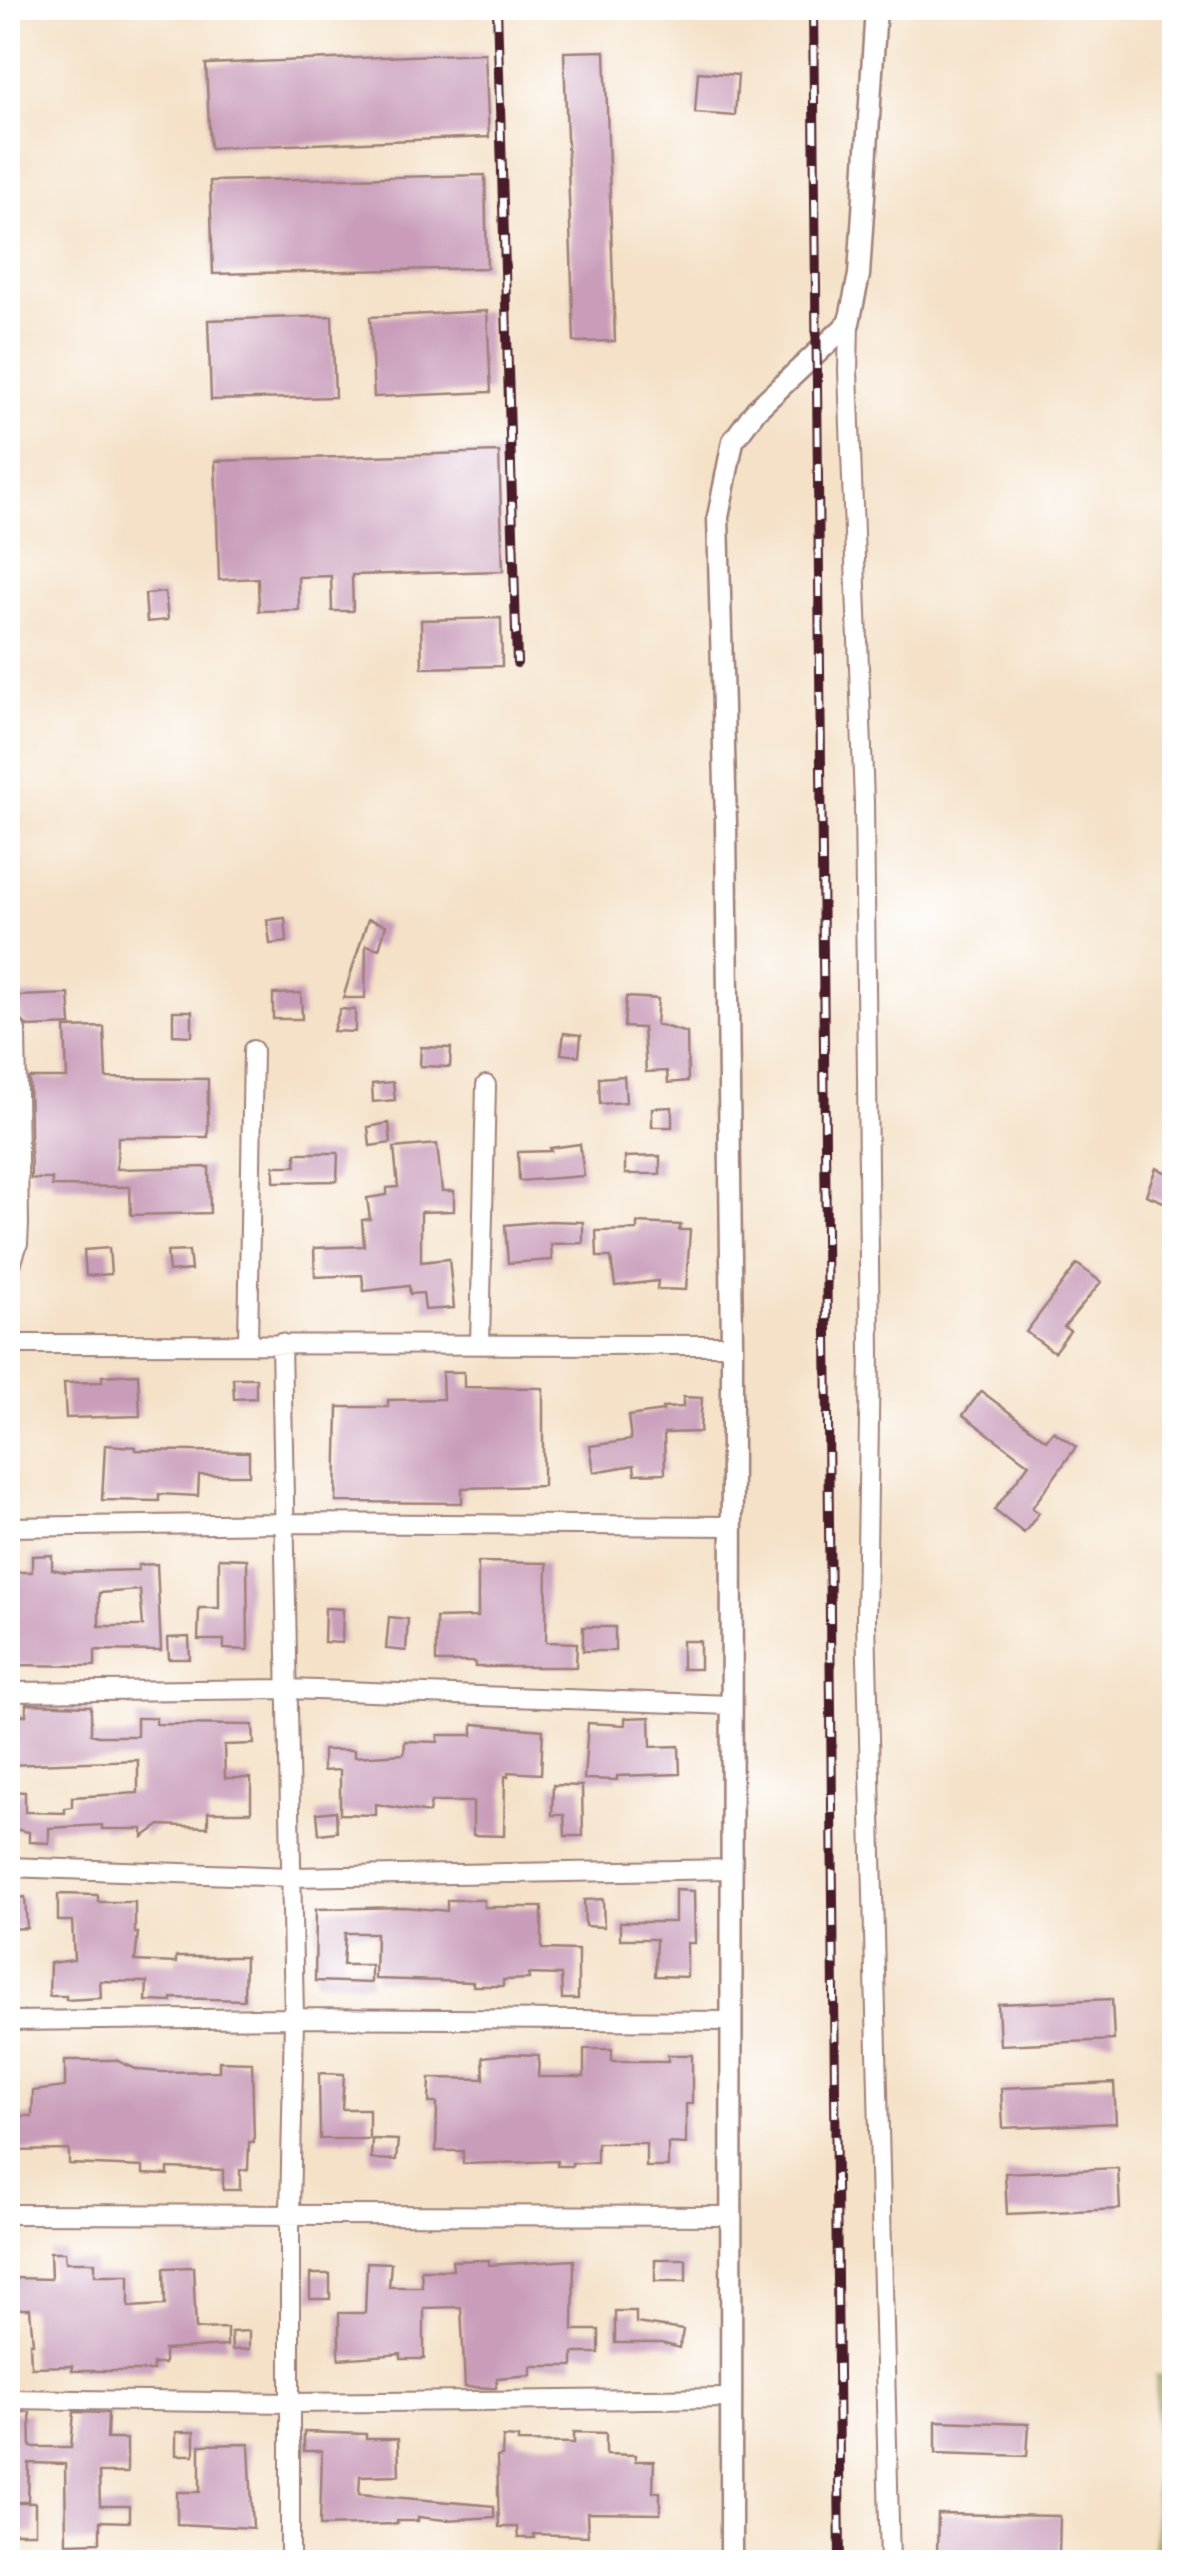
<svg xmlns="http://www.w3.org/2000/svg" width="1182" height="2570" viewBox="0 0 1182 2570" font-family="'IM FELL English',serif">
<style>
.green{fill:#aec66b;stroke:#7c724b;stroke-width:2.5}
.building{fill:#c99dba;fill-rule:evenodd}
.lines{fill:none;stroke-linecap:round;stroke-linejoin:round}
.minor-casing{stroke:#9f8079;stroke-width:22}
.tertiary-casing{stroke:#9f8079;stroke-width:25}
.minor{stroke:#fff;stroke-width:18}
.tertiary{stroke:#fff;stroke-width:20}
.rail-casing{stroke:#4a1f2b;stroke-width:10}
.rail{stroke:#fff;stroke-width:6;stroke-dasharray:19;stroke-linecap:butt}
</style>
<rect width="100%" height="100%" fill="#fff"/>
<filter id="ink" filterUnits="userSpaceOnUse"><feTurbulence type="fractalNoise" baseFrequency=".01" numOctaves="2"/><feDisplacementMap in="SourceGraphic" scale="20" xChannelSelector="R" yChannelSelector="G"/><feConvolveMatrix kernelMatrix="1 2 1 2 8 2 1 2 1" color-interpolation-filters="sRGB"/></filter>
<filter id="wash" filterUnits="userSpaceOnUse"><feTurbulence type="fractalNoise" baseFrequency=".0048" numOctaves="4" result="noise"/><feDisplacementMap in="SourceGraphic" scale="40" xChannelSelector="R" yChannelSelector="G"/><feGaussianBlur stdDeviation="2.25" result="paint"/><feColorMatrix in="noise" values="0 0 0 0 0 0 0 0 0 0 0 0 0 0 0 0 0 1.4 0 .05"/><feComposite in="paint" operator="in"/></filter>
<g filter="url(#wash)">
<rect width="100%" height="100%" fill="#f4e1c7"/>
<path class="green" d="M1157,2376L1174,2378V2562H1155Z"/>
<g id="blocks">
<path class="building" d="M605,51L615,341L574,342L564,52Z
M485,53L489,137L210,148L206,64Z
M698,72L738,75L735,116L695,113Z
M485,175L487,268L213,274L210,181Z
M487,311L491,392L374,397L370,317Z
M332,316L335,397L211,400L208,320Z
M499,452L503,571L352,575L353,611H332L331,576L298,577L299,610L259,611L258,578L219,580L215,461Z
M165,592L168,620L147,622L145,594Z
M501,618L502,666L422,668L421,620Z
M285,918L287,942L270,944L267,920Z
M368,919L386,925L379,949L366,945L365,998H343Z
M301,993L302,1019H273V994Z
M69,994L71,1025L28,1027L20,1019L19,996Z
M626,997L658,999L656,1024L687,1033L688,1081L668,1083L667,1071L646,1072L643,1028L624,1027Z
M340,1009L355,1010V1032L333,1031Z
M173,1011H192V1036L173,1035Z
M104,1027L106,1078L208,1079V1137H118L117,1169L209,1167L210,1213L131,1215L130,1187L52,1186V1179H31L29,1078H67L65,1028Z
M564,1033L581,1035L579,1056L561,1054Z
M421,1047L451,1048L450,1067L420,1066Z
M624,1076L626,1102L600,1104L599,1078Z
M393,1082L395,1100L373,1102L372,1084Z
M672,1107V1127H652V1108Z
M389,1123L391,1143L370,1146L368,1127Z
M437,1144L442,1191H454V1211L421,1212V1262L449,1259L454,1308L425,1310L423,1293L410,1294L409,1286L364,1291L362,1275L315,1277L314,1248L364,1246L362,1220L370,1219L367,1198L387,1195V1188L398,1187L394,1148Z
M580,1144L584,1176L519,1181L518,1152L551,1151L550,1148Z
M296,1153H338L337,1181L274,1182V1166H296Z
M660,1156V1174H625V1157Z
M1156,1168L1174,1176L1171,1205L1146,1195Z
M549,1221L583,1222V1243L551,1244L552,1260L508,1263L505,1225Z
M637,1223L681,1225L679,1230H690L686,1290L657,1289L658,1281L615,1286L611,1257H597L596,1231L637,1230Z
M109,1248L111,1274L86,1276L84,1250Z
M189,1251L191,1270L169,1272L167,1252Z
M1077,1264L1101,1282L1064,1327L1070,1331L1054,1352L1026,1332Z
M442,1372H464V1387L543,1388V1486L462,1488V1503L336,1502L338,1407H388V1400L443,1399Z
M138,1374L140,1416L66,1418L64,1383L102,1382V1376Z
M233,1378H256V1398L234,1399Z
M981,1391L1046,1440L1053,1431L1076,1447L1032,1508L1039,1513L1024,1533L994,1510L1029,1464L963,1415Z
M683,1397L702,1398L700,1432L664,1433L665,1473L635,1474L634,1465L594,1472L590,1446L631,1440L628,1416L663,1411L662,1408L683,1407Z
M105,1445L136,1447V1450L249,1452V1475H199L198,1496L159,1494V1501L102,1500Z
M52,1555V1569L65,1572L138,1570V1565L157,1564L161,1651L95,1650V1666L8,1665V1572H32V1556ZM140,1590L143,1626H99V1593Z
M219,1558L247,1559L248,1650L224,1649V1640H198L199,1608H219Z
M478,1562L547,1563L546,1642L577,1643L576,1667H475V1662H436V1618L478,1617Z
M325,1608L343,1609L342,1643L324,1642Z
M389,1617L408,1619L406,1651L386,1649Z
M583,1627H615V1651H583Z
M189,1637L190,1659H169L168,1638Z
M682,1641H700V1669H682Z
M26,1704L91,1706V1734L98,1736H137V1718H156V1724L253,1725L254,1744L224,1745L225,1778H251V1812H208V1827L160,1825L143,1837V1829H102V1825L49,1828V1843L29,1842V1832L8,1828V1791L25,1792V1812L65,1813V1808L72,1807V1797L138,1793V1760L8,1765V1715H26Z
M650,1717L651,1747L679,1746L680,1774L617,1776V1780L584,1779L588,1723L625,1725V1718Z
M473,1724L543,1730L541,1774L508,1772V1777L505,1776L504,1836L473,1835V1802H431L429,1813L376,1804V1815L340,1814V1770L323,1771V1750H354V1757L404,1754L405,1741L438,1742V1735H473Z
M553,1785L582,1786L583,1836H565L564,1815H552Z
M336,1811L337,1832L319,1834L317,1813Z
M675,1890L694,1891L695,1943H687V1977L655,1976L656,1939H620V1922H675Z
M58,1894L98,1895V1902H135V1933H138L135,1961L176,1963V1957H245L244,2000L172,1998V2002L146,2001L147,1982L100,1981L101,1998L66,2000V1996H49L50,1963L74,1960L72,1921H58Z
M25,1897L27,1928L8,1929V1898Z
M603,1899L604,1927L585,1926L584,1900Z
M447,1900H484V1907H542V1949L578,1950V1999H562L561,1975L528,1974L529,1979L503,1980V1986H473V1982L375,1979L376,1933H345L343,1965H371V1983L315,1981L316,1909L405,1907L447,1911Z
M1112,1999L1114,2040L1000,2045L998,2004Z
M584,2049H612V2061H668V2055H692V2104H686V2144L668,2143V2167H646V2143H597V2163H572V2166H557V2161L463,2164V2151H436L437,2103H429L430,2078L484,2079L483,2057L508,2054L539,2055L538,2077H584Z
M65,2060H116L138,2070L163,2072L219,2071V2061L252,2062L254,2142H249L248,2170H240V2190H223V2170L168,2168V2175L143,2174V2167L69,2164V2150L8,2151V2116H32L33,2091L65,2087Z
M319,2073L344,2074L342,2109H369V2139H320Z
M1114,2083L1116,2123L1003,2128L1001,2088Z
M372,2139L398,2140L396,2160L371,2159Z
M1118,2168L1120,2209L1007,2214L1005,2173Z
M50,2252H65L66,2262H95V2275H129V2307L165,2305L164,2268L193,2267L196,2329L227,2328V2346L164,2350V2364H153V2371H72V2366L31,2367L30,2343H33L30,2309H12V2278L51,2279Z
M655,2259H686V2281H655Z
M489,2260V2265L574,2260L573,2330H599V2353H573V2366H531V2375L497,2378V2388L465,2387L461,2307L424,2308V2359H401V2354L339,2359V2313H365L367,2262L391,2263L389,2287H422L421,2270H453L452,2261Z
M310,2274H330V2299H310Z
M615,2311H636V2323L683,2330L680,2348L661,2343H615Z
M249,2331V2349L232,2350L231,2332Z
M8,2412H30L31,2447H71L74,2412L108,2413L107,2439H127V2473H99L100,2506H129V2522L100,2521V2542L66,2543L65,2464L29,2463L28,2502H13L12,2430H8Z
M936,2421L1029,2424L1027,2456L936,2453Z
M176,2432H194V2455H176Z
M304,2432L366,2434V2439H398L399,2475L360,2476L359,2494L494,2506V2517L445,2520L418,2517V2521H397V2524L320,2526L322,2451H304Z
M574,2432L606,2433V2454L635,2455V2461H654L653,2492H660V2514L587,2513L588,2536L533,2534L534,2538H518L517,2527H499L497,2457L502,2456L503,2437L518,2438V2442L574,2443Z
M249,2444L253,2528L177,2524V2492H200V2445Z
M8,2503H35V2533H8Z
M938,2514L1060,2516L1059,2554L937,2552Z"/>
</g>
</g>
<g filter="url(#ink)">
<use href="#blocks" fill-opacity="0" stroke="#9f8079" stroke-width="2.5"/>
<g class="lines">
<defs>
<path id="minor" d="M849,323L848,371L864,802L870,1352L866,1619L890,2562
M8,1274L18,1243L19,1224L16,1030
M248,1343L253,1050
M281,1343L294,2018L290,2213V2562
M480,1343L486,1085
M8,1344L732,1345
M8,1527L285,1523L732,1526
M8,1692L289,1689L731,1705
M8,1867L292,1877L731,1869
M8,2021L294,2018L732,2021
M8,2214L731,2216
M8,2399L290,2403L732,2398"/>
<path id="tertiary" d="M731,2562L732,1345L726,824L718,517L733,441L756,410L849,323L859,275L876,8"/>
</defs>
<use href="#minor" class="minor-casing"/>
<use href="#tertiary" class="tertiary-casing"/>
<use href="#minor" class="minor"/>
<use href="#tertiary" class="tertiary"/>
<defs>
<path id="rail" d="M497,8L517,663
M813,8L840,2562"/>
</defs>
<use href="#rail" class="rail-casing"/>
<use href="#rail" class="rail"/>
</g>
</g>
<rect width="1182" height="2570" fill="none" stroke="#fff" stroke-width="40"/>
</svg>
